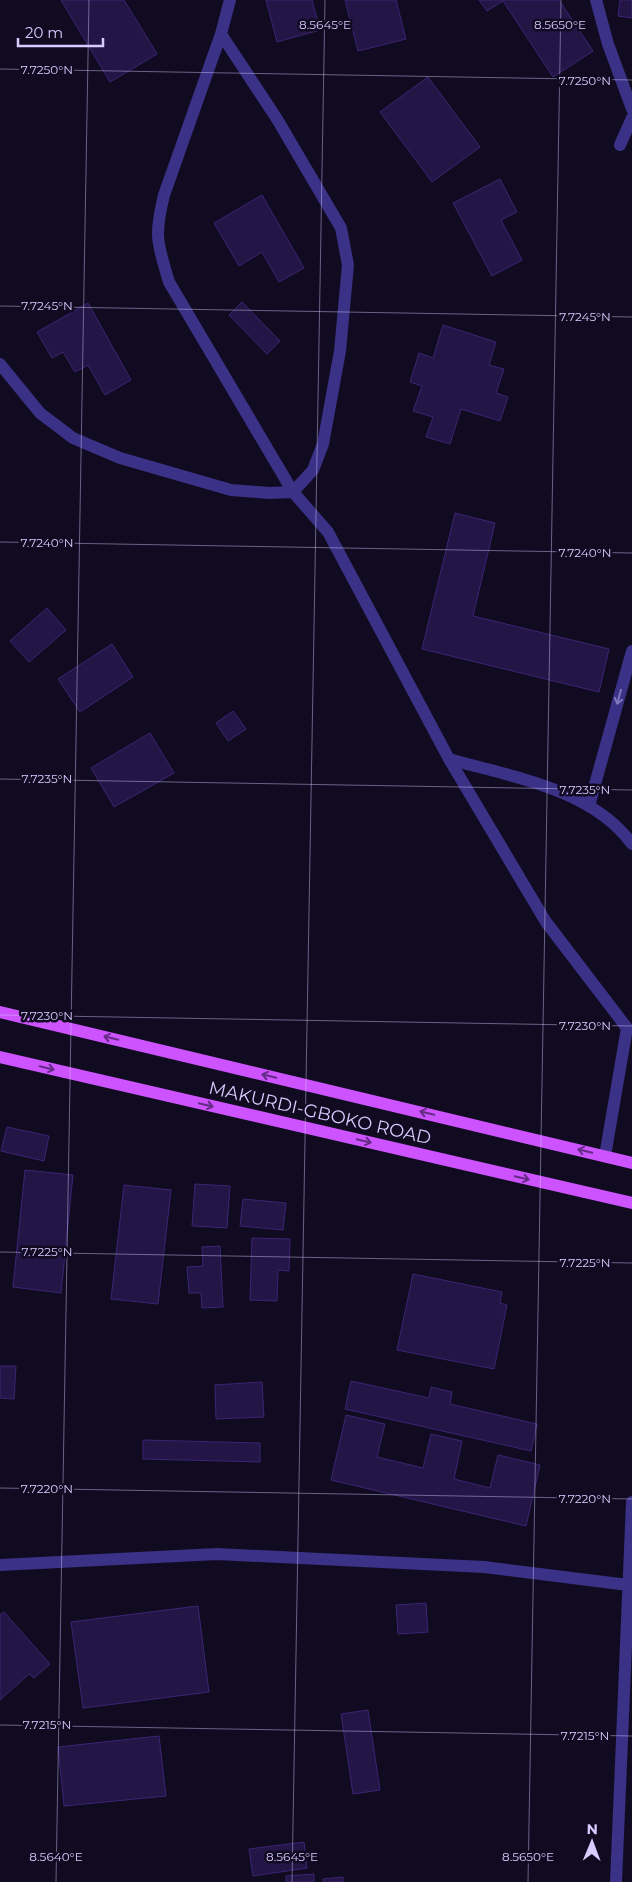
<svg xmlns="http://www.w3.org/2000/svg" width="632" height="1882" viewBox="0 0 632 1882" font-family="Montserrat,sans-serif">
<style>
.building{fill:#231545;stroke:#3b2573}
.lines{fill:none;stroke-linecap:round;stroke-linejoin:round}
.minor{stroke:#3b3186;stroke-width:12}
.major{stroke:#cd53ff;stroke-width:12}
.oneway{stroke:#8177bc}
.oneway2{stroke:#662b85}
.ticks{fill:none;stroke:#d6ccff;stroke-width:1;stroke-opacity:0.45}
.labels{text-anchor:middle;dominant-baseline:central;stroke-width:5;stroke-linejoin:round;paint-order:stroke}
.street-label{font-size:18px;fill:#d6ccff;stroke:#110b22}
.ticks-label{font-size:12px;text-anchor:middle;fill:#d6ccff;stroke:#110b22;stroke-width:5;stroke-linejoin:round;paint-order:stroke}
</style>
<rect width="100%" height="100%" fill="#110b22"/>
<path class="building" d="M61,0H124L157,54L110,82Z
M266,0H312L320,30L277,42Z
M345,0H396L406,39L358,51Z
M479,0H559L593,51L553,77L503,1L487,11Z
M620,0H632V18L618,16Z
M428,77L480,147L432,182L380,112Z
M500,179L517,212L501,220L522,260L492,276L453,203Z
M262,195L304,268L279,282L262,252L239,266L214,223Z
M242,302L280,341L267,354L229,315Z
M88,303L131,380L105,395L88,365L75,372L63,352L52,358L37,332Z
M443,325L496,342L489,365L504,369L496,393L508,397L500,421L461,409L450,444L426,437L433,417L413,411L422,386L410,382L419,353L433,358Z
M455,513L495,523L473,616L609,649L599,692L422,649Z
M47,608L66,630L29,662L10,641Z
M112,644L133,677L80,712L58,679Z
M233,711L246,729L228,741L216,723Z
M150,733L174,773L114,807L91,768Z
M7,1127L49,1136L44,1161L1,1151Z
M25,1170L73,1175L61,1293L13,1287Z
M195,1184L230,1186L227,1228L192,1226Z
M124,1185L171,1190L158,1304L111,1299Z
M243,1199L286,1203L283,1230L240,1226Z
M252,1238L290,1239L289,1271L278,1270L277,1301L250,1300Z
M220,1246L223,1307L202,1308L201,1293H189L187,1267L203,1266L202,1247Z
M413,1274L502,1292L500,1303L507,1305L494,1369L397,1350Z
M0,1366H16L14,1399L0,1398Z
M351,1381L429,1398L431,1387L452,1392L450,1404L537,1424L531,1451L345,1409Z
M262,1382L264,1417L216,1419L215,1385Z
M346,1415L385,1424L377,1457L423,1468L431,1434L462,1441L454,1479L490,1488L498,1455L540,1465L526,1526L331,1480Z
M143,1440L260,1443V1462L143,1459Z
M426,1603L428,1632L398,1634L396,1605Z
M198,1606L209,1692L83,1708L71,1622Z
M4,1612L50,1664L34,1678L29,1674L0,1700V1615Z
M368,1710L380,1790L353,1794L341,1714Z
M159,1736L166,1796L64,1806L58,1747Z
M304,1842L307,1868L253,1876L249,1849Z
M314,1874V1882H286V1876Z
M343,1877V1882H323V1879Z"/>
<g class="lines">
<path class="minor" d="M596,0L608,44L632,109
M221,34L164,195C154,236 157,242 169,282L293,492L328,532L449,759L546,922L627,1028L605,1156
M620,145L632,118
M0,364L40,413L73,438L120,458L231,490L269,493L293,492L313,470L323,444L340,351L348,265L341,228L277,119L221,34L230,0
M449,759C511,777 591,788 632,844
M589,806L632,651
M0,1565L217,1554L484,1567L628,1585
M616,1882L632,1502"/>
<path class="major" d="M0,1012L632,1163
M0,1057L632,1203"/>
</g>
<defs><path id="oneway-shaft" d="M-6 0H5M1.5-3L5.5 0L1.5 3" fill="none" stroke-width="1.6" stroke-linecap="round" stroke-linejoin="round" transform="scale(1.25)"/></defs>
<use class="oneway" href="#oneway-shaft" transform="translate(619 697) rotate(105)"/>
<g class="oneway2">
<use href="#oneway-shaft" transform="translate(111 1038) rotate(-167)"/>
<use href="#oneway-shaft" transform="translate(47 1068) rotate(13)"/>
<use href="#oneway-shaft" transform="translate(269 1076) rotate(-167)"/>
<use href="#oneway-shaft" transform="translate(206 1105) rotate(13)"/>
<use href="#oneway-shaft" transform="translate(427 1113) rotate(-167)"/>
<use href="#oneway-shaft" transform="translate(364 1141) rotate(13)"/>
<use href="#oneway-shaft" transform="translate(585 1151) rotate(-166)"/>
<use href="#oneway-shaft" transform="translate(522 1178) rotate(13)"/>
</g>
<path class="ticks" d="M0,69L632,80M0,306L632,317M0,542L632,553M0,779L632,790M0,1015L632,1026M0,1252L632,1263M0,1488L632,1499M0,1725L632,1736M56,1882L89,0M292,1882L325,0M528,1882L561,0"/>
<g class="labels">
<g class="street-label">
<text transform="translate(320 1113) rotate(13)">MAKURDI-GBOKO ROAD</text>
</g>
</g>
<g class="ticks-label">
<text x="325" y="29">8.5645°E</text>
<text x="560" y="29">8.5650°E</text>
<text x="47" y="74">7.7250°N</text>
<text x="585" y="85">7.7250°N</text>
<text x="47" y="310">7.7245°N</text>
<text x="585" y="321">7.7245°N</text>
<text x="47" y="547">7.7240°N</text>
<text x="585" y="557">7.7240°N</text>
<text x="47" y="783">7.7235°N</text>
<text x="585" y="794">7.7235°N</text>
<text x="47" y="1020">7.7230°N</text>
<text x="585" y="1030">7.7230°N</text>
<text x="47" y="1256">7.7225°N</text>
<text x="585" y="1267">7.7225°N</text>
<text x="47" y="1493">7.7220°N</text>
<text x="585" y="1503">7.7220°N</text>
<text x="47" y="1729">7.7215°N</text>
<text x="585" y="1740">7.7215°N</text>
<text x="56" y="1861">8.5640°E</text>
<text x="292" y="1861">8.5645°E</text>
<text x="528" y="1861">8.5650°E</text>
</g>
<g transform="translate(592 1842) rotate(1)" stroke="#110b22" stroke-width="4" paint-order="stroke">
<path d="M0-4L9 19L0 12L-9 19Z" fill="#d6ccff"/>
<text y="-8" font-size="14" font-weight="bold" text-anchor="middle" fill="#d6ccff">N</text>
</g>
<path d="M18 38v8h85v-8" fill="none" stroke="#d6ccff" stroke-width="2.5"/>
<text x="25" y="38" font-size="15" fill="#d6ccff" stroke="#110b22" stroke-width="4" paint-order="stroke">20 m</text>
</svg>
